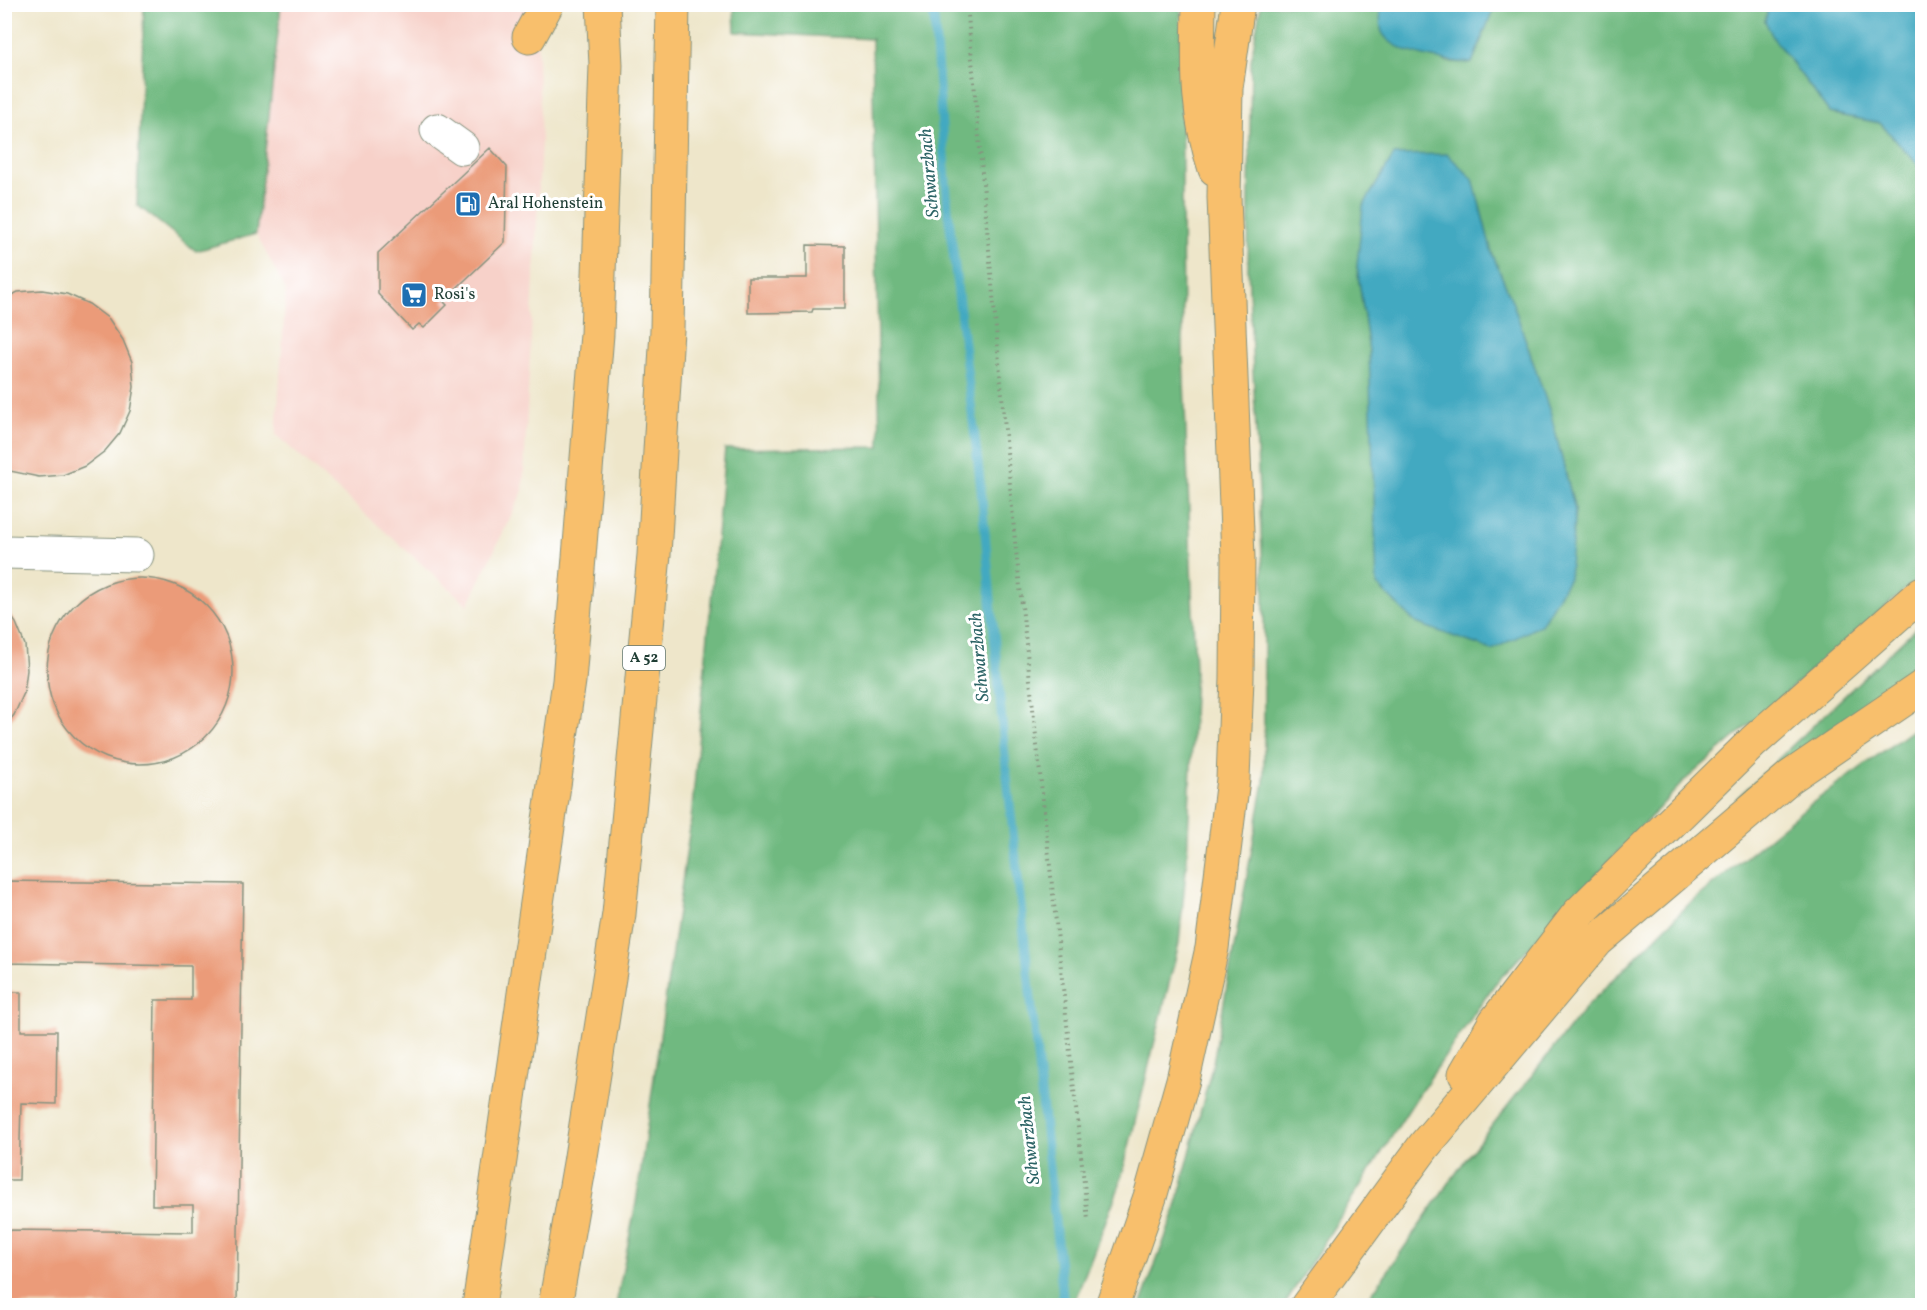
<svg xmlns="http://www.w3.org/2000/svg" width="1927" height="1310" viewBox="0 0 1927 1310" font-family="Vollkorn,serif">
<style>
.built{fill:#f7d1c9}
.forest{fill:#70b980;stroke:#487b5a;stroke-width:1.5;fill-rule:evenodd}
.water{fill:#42a9c1;stroke:#30737a;stroke-width:1.5}
.lines{fill:none;stroke-linecap:round;stroke-linejoin:round}
.stream{stroke:#42a9c1;stroke-width:9}
.building{fill:#eb9b79}
.minor-casing{stroke:#86927f;stroke-width:35}
.highway-casing{stroke:#86927f;stroke-width:35}
.path{stroke:#86927f;stroke-width:4;stroke-dasharray:1.5 4.5;stroke-linecap:butt}
.minor{stroke:#fff;stroke-width:33}
.highway{stroke:#f8bf6c;stroke-width:33}
.labels{text-anchor:middle;dominant-baseline:central;stroke-width:6;stroke-linejoin:round;paint-order:stroke}
.shield{fill:#fff;stroke:#627771;stroke-width:1.5}
.shield-label{font-size:15px;font-weight:bold;fill:#1f3d34}
.poi-label{font-size:16px;fill:#1f3d34;stroke:#fff;text-anchor:start}
.water-label{font-size:18px;font-style:italic;fill:#2b6365;stroke:#fff}
</style>
<rect width="100%" height="100%" fill="#fff"/>
<filter id="ink" filterUnits="userSpaceOnUse"><feTurbulence type="fractalNoise" baseFrequency=".0167" numOctaves="2"/><feDisplacementMap in="SourceGraphic" scale="12" xChannelSelector="R" yChannelSelector="G"/><feConvolveMatrix kernelMatrix="1 2 1 2 8 2 1 2 1" color-interpolation-filters="sRGB"/></filter>
<filter id="wash" filterUnits="userSpaceOnUse"><feTurbulence type="fractalNoise" baseFrequency=".008" numOctaves="4" result="noise"/><feDisplacementMap in="SourceGraphic" scale="24" xChannelSelector="R" yChannelSelector="G"/><feGaussianBlur stdDeviation="1.35" result="paint"/><feColorMatrix in="noise" values="0 0 0 0 0 0 0 0 0 0 0 0 0 0 0 0 0 1.4 0 .05"/><feComposite in="paint" operator="in"/></filter>
<g filter="url(#wash)">
<rect width="100%" height="100%" fill="#eee6ca"/>
<path class="built" d="M281,5H536L541,142L523,491L468,605L276,435L286,290L256,234Z"/>
<path class="forest" d="M144,5H281L256,234L196,251L137,205Z
M734,5H1181L1183,354L1195,670L1187,859L1179,943L1119,1187L1073,1305H616L636,1203L691,820L725,449L880,447L872,39L735,32Z
M1261,5H1380L1382,31L1447,62L1472,63L1495,5H1769L1765,21L1830,113L1880,123L1922,169V575L1684,781L1494,985L1417,1097L1284,1305L1140,1306L1175,1211L1213,1063L1264,782V592L1248,269L1251,59ZM1492,253C1528,338 1553,421 1575,510L1369,351L1357,266Z
M1922,622V662L1736,799Z
M1922,723V1305H1364L1468,1156L1586,1007L1689,904L1804,809Z"/>
<path class="water" d="M1380,5V4L1495,5L1472,63C1450,62 1393,55 1382,32C1379,25 1381,13 1380,5Z
M1769,5H1922V169L1880,123L1830,113L1774,39L1765,21Z
M1447,154L1473,179L1492,253L1514,306L1551,415L1575,510L1569,578L1541,625L1492,650L1416,623L1377,585L1369,351L1357,266L1363,206L1394,155Z"/>
<g class="lines">
<path class="stream" d="M933,4L948,209L981,489L1006,767L1064,1306"/>
</g>
<g id="blocks">
<path class="building" d="M490,148L507,167L505,242L443,301L447,305L424,328L419,324L412,330L378,294V253Z
M807,245L845,246V309H813L812,312L748,313V278H807Z
M42,290L67,294L89,304L109,319L123,340L132,362L134,387L130,411L120,433L105,451L85,466L63,475L39,477L5,470V298L18,292Z
M47 671a93 93 0 1 1 186 0a93 93 0 1 1-186 0Z
M4,606L16,623L25,645L27,670L24,693L14,715L4,727Z
M4,881L243,884L237,1306L4,1305V1230L193,1232V1205H152L155,1000H191V966L4,963Z
M4,992H21V1031H57L56,1104L21,1103L19,1180H4Z"/>
</g>
</g>
<g filter="url(#ink)">
<use href="#blocks" fill-opacity="0" stroke="#86927f" stroke-width="1.5"/>
<g class="lines">
<defs>
<path id="minor" d="M437,130L462,148
M4,552L137,555"/>
<path id="highway" d="M1199,4C1198,66 1195,109 1215,169
M529,37L547,4
M1465,1074L1495,1022L1578,914L1753,742L1922,593
M479,1306L569,681L597,334L606,65L603,4
M555,1306L580,1163L619,914L654,555L667,330L673,4
M1112,1306L1150,1197L1183,1080L1212,948L1233,779L1237,678L1238,558L1224,197L1226,88L1238,4
M1307,1306L1424,1146L1597,941L1790,777L1922,687"/>
</defs>
<use href="#minor" class="minor-casing"/>
<use href="#highway" class="highway-casing"/>
<path class="path" d="M967,4L1015,541L1088,1220"/>
<use href="#minor" class="minor"/>
<use href="#highway" class="highway"/>
</g>
</g>
<defs>
<symbol id="fuel-square" viewBox="-11 -11 22 22"><rect x="-9" y="-9" width="18" height="18" rx="4" fill="#1f6fb2" stroke="#fff"/><path d="M-5.5-6h7V0h2V4h1.3V-2.5L3-4.5l.8-.8L6-3V5H2.5V1h-1V6h-7ZM-4.2-4.7v3.2H.2V-4.7Z" fill="#fff"/></symbol>
<symbol id="supermarket-square" viewBox="-11 -11 22 22"><rect x="-9" y="-9" width="18" height="18" rx="4" fill="#1f6fb2" stroke="#fff"/><path d="M-6-5.5h2.5l.6 2H6L4.5 2H-2.5L-4.4-4H-6ZM-1.5 3.2a1.3 1.3 0 1 0 .1 0ZM3 3.2a1.3 1.3 0 1 0 .1 0Z" fill="#fff"/></symbol>
</defs>
<g fill-rule="evenodd">
<use href="#fuel-square" x="453" y="189" width="30" height="30"/>
<use href="#supermarket-square" x="399" y="280" width="30" height="30"/>
</g>
<g class="labels">
<rect class="shield" x="623" y="646" width="42" height="24" rx="4.5"/>
<g class="shield-label">
<text x="644" y="658">A 52</text>
</g>
<g class="poi-label">
<text x="488" y="204">Aral Hohenstein</text>
<text x="434" y="295">Rosi's</text>
</g>
<g class="water-label">
<text transform="translate(930 173) rotate(-95)">Schwarzbach</text>
<text transform="translate(980 657) rotate(-95)">Schwarzbach</text>
<text transform="translate(1030 1140) rotate(-96)">Schwarzbach</text>
</g>
</g>
<rect width="1927" height="1310" fill="none" stroke="#fff" stroke-width="24"/>
</svg>
